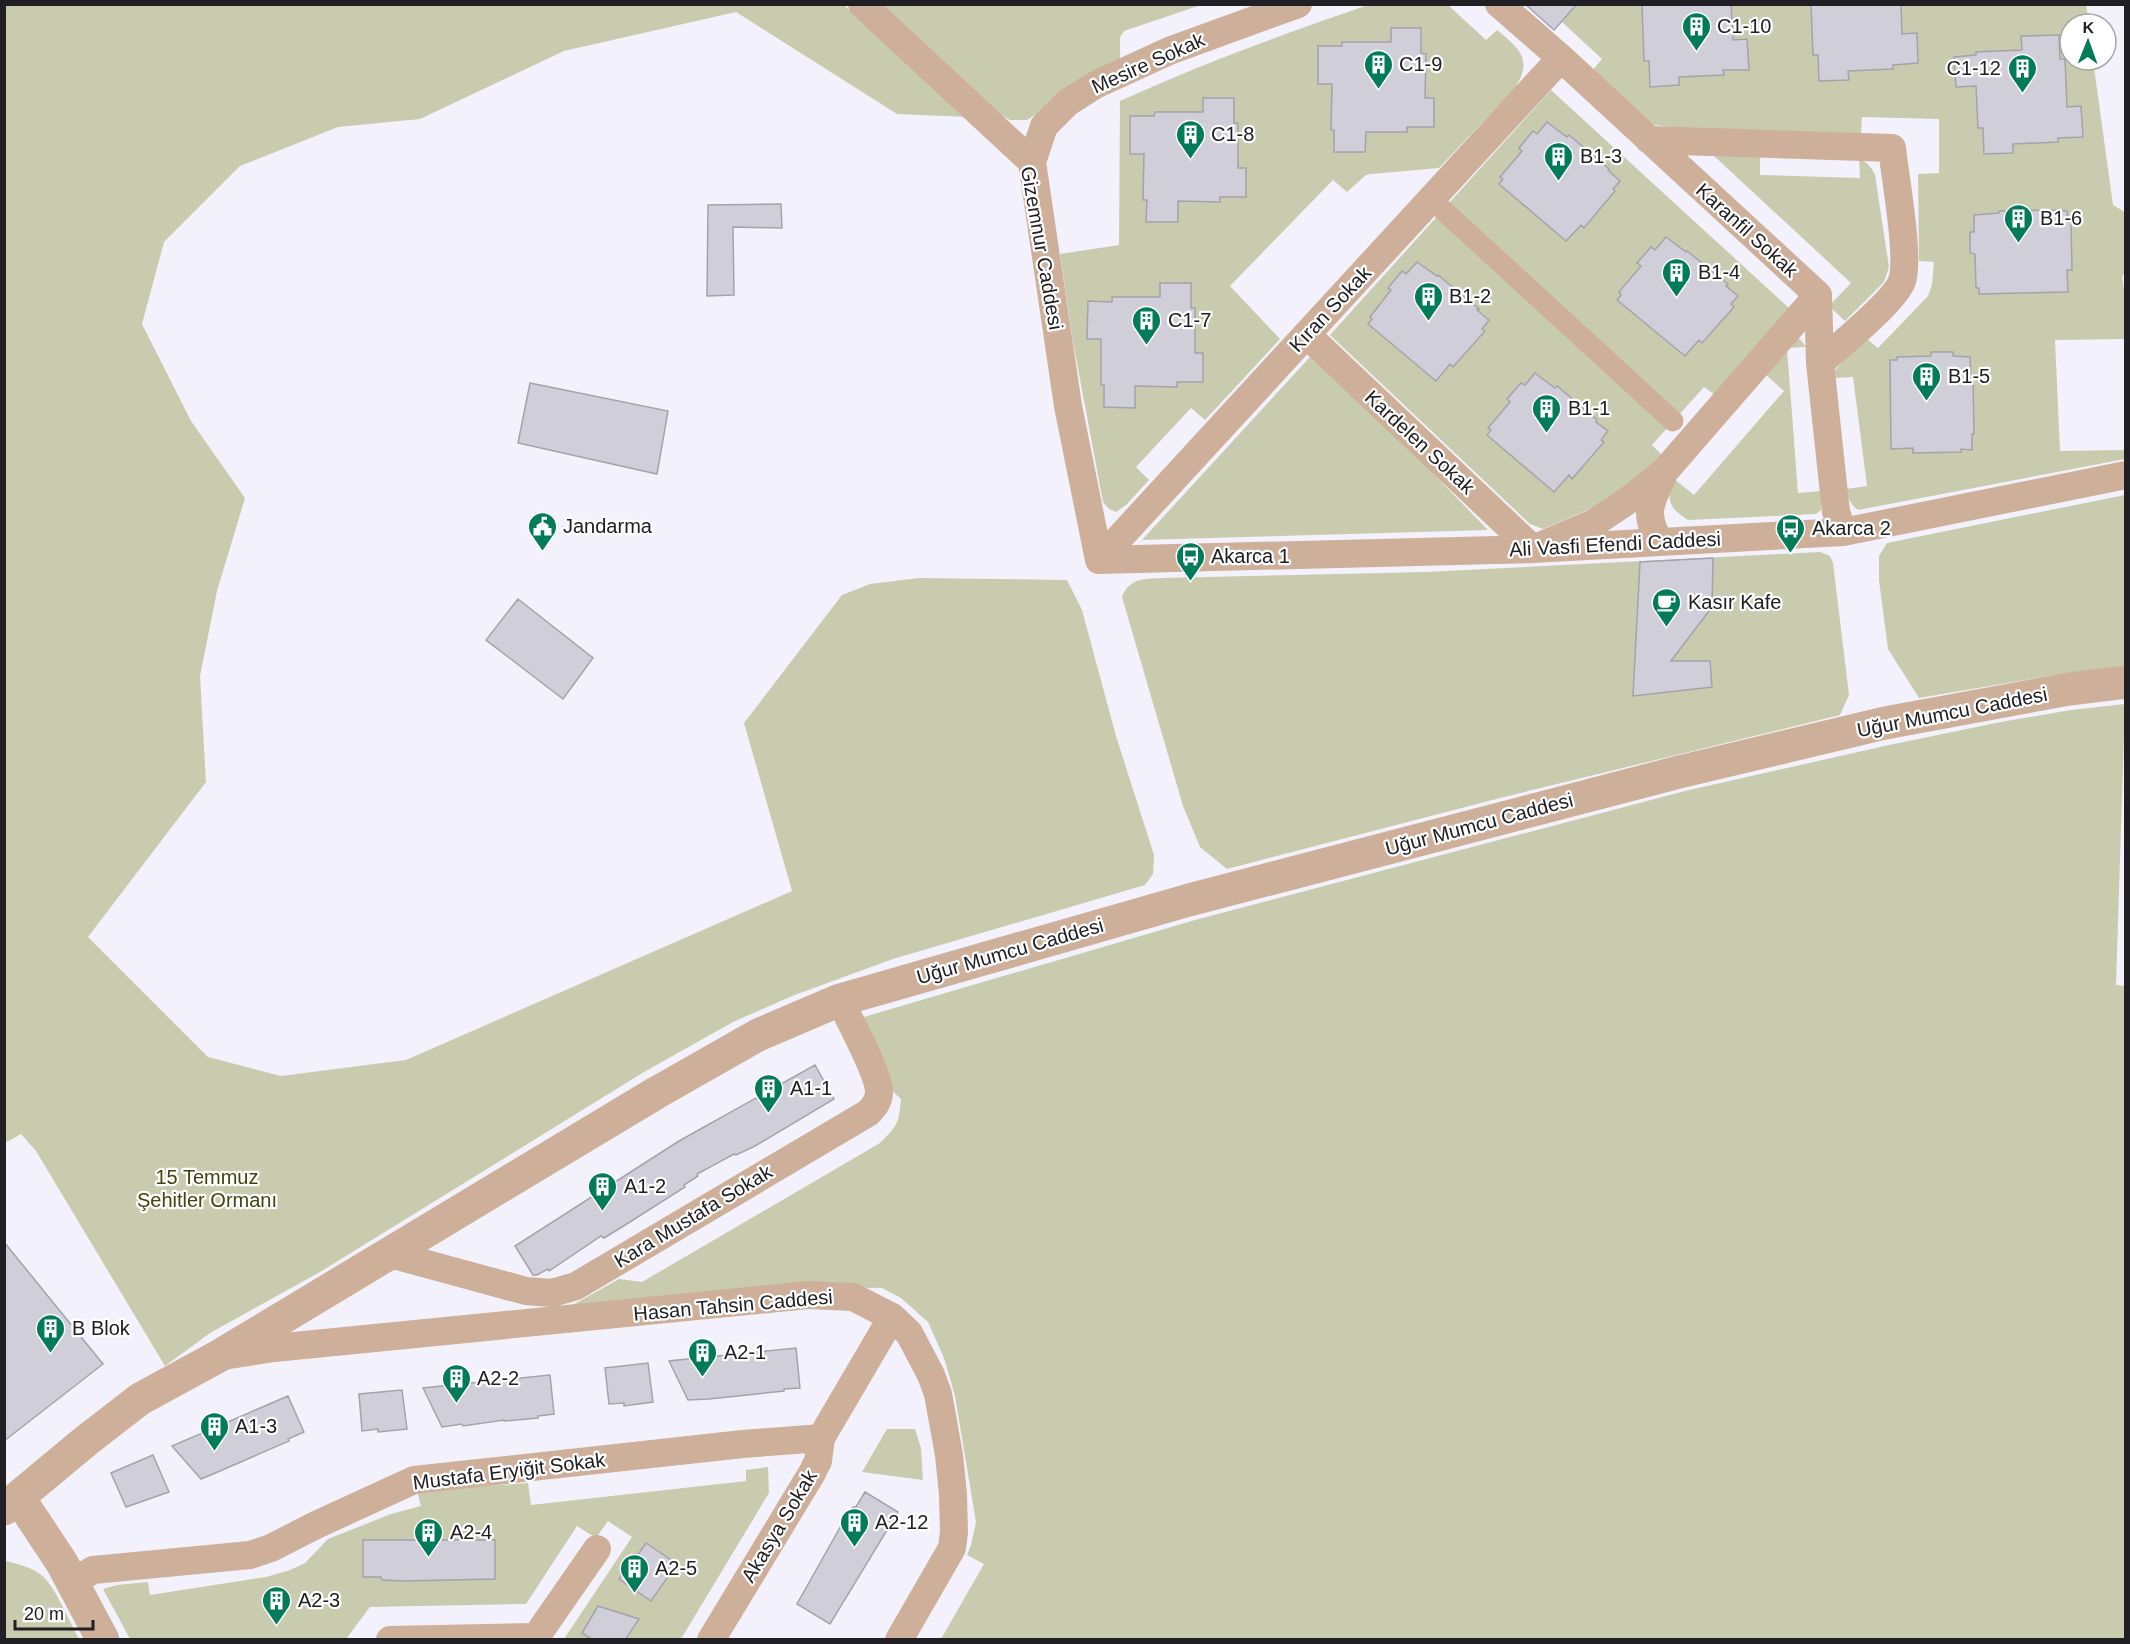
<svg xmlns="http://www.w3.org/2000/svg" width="2130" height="1644" viewBox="0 0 2130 1644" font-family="Arial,sans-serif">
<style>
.green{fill:#c9cbae}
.building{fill:#d0cfd9;stroke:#a3a3ac;stroke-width:1.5}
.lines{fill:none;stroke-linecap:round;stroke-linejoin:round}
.pedestrian{stroke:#ceb09a;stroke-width:21}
.minor{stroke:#ceb09a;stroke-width:28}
.tertiary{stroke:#ceb09a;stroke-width:33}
.labels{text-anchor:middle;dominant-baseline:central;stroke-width:4.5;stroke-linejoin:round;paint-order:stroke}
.poi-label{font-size:20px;fill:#202024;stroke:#fff;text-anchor:start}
.street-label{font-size:20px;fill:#202024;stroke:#fff}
.park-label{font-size:20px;fill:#42430d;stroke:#fff}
</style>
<rect width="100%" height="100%" fill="#f3f2fc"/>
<path class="green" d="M1371,4L1448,5L1486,40L1497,30C1520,49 1533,59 1515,88L1439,168L1371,174L1366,175L1347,192L1333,180L1230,286L1280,339L1205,420L1191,408L1136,467L1149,480L1126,505L1116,512L1109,509L1103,502L1073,342L1060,254L1119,245L1120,101C1202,64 1286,33 1371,4Z
M1562,4L2086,5L2089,24H2070V60H2093L2113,205L2125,212L2126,271L2122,277L2126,301L2125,361L2124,339L2055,340L2060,451L2125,450V459L1858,510C1850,504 1848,498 1846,489L1867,486L1853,377L1834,378L1833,372L1866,338L1878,348L1928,296L1932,284L1934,262L1919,261L1918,174L1939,173V119L1862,117L1861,134L1683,129L1655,125L1637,112L1592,71L1602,59L1562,22L1570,12Z
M5,5H844L968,117L897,114L736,12L564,51L420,119L338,127L240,166L164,242L142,324L191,421L245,498L217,591L200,676L206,782L88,937L208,1057L281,1076L406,1060L792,891L744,723L842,595L870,584L919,578L1067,580L1082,610L1116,736L1154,855L1153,874L1145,885L893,959L792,996L733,1022L644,1072L320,1272L210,1333L165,1366L36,1151L21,1134L5,1143Z
M880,5H1201L1124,31L1120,37V60L1027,120H1010L995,111Z
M1551,90L1789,308L1715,395L1704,387L1652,445L1663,456L1622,495L1543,529L1530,524L1330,335Z
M1713,155H1760V175L1860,178L1859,158C1867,163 1872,167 1875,175L1889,267L1884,282L1845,321L1829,306L1851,283Z
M1795,338L1800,339L1806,347L1787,348L1798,493L1821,491V510L1816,514L1688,520C1668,507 1666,500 1673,478L1694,495L1784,391L1764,373Z
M1310,357L1413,453L1488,530L1142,540Z
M2125,495V666L2066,673L1919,698L1888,649L1879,580V556L1887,543Z
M1820,552L1830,556L1833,563L1849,695L1840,715L1504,797L1227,869L1200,847L1183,806L1122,597C1129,578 1144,579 1162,578L1426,572Z
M2125,704L2116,985L2126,986L2125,1639H941L984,1564L967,1555L971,1545L976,1522L955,1396L944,1358L928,1322L901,1298L882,1288L799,1287L562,1311L619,1279L642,1282L880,1143C897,1126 899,1124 901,1099L876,1076L850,1021L1195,920L1685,791L1889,745L2001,722L2071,710Z
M887,1429H915L921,1448L923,1480L862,1472Z
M768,1467L769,1493L681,1639H564L632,1537L608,1521L596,1538L577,1526L526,1604L370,1607L346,1639H130L103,1589L117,1585L148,1582L150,1595L266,1577L290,1570L305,1563L328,1539L391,1514L421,1506L417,1491L528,1483L531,1505L746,1481V1470Z
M5,1561C16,1563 30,1567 40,1574C56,1586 69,1622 79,1639H5Z"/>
<path class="building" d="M1525,4H1577L1554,30Z
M1642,4H1731L1733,40L1747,39L1749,70H1723L1724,75L1679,77V85L1650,87L1649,61H1644Z
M1811,4H1901L1902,34L1917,33L1918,63L1893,65V69L1848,71L1849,80L1819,81L1818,55H1813Z
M1391,28H1421V53L1426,54L1425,98H1434V127H1407V132H1366L1365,152H1334V130H1331L1332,84H1318V46H1342V42H1391Z
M2059,35L2060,59H2065L2067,107L2081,106L2083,137L2058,138V142L2013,144V153L1984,154L1983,128H1978L1976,86L1956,87L1954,57L1976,55V52L2022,50L2021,36Z
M1203,98H1234V123H1238V168H1246V197H1220V202L1178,201V222H1146L1147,200H1143L1144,154H1130V116H1154L1155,112H1203Z
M1547,122L1567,137L1569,135L1609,169L1608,170L1620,181L1613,189L1615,191L1584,228L1581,225L1566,241L1499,184L1503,179L1500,177L1522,151L1519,148L1533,131L1537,134Z
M781,204L782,228L733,227L734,295L707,296L708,205Z
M2052,210L2067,211L2068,222H2071L2072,270H2067L2068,292L1979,294V288H1976L1975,254L1970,253V232H1974V215L1999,213V211Z
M1666,237L1686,252L1687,251L1728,284L1726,286L1738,296L1731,304L1734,307L1702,343L1699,340L1685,356L1617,300L1621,295L1619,292L1641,266L1637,263L1651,247L1655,250Z
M1417,262L1437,276L1438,275L1479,309L1477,310L1489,320L1482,329L1485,331L1453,367L1450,364L1436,381L1368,324L1372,319L1370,317L1391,290L1388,288L1402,271L1406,274Z
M1160,283H1191V308H1195V353H1203V382H1177V387L1135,386V408L1104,407V385H1101V339H1087L1088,301L1112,302V297H1160Z
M1931,352H1953V356L1970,357L1971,381H1973L1974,434H1972V450L1961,449V452L1913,453V448L1891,449L1890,360H1897V357L1931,356Z
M1535,373L1555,388L1557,386L1597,420L1596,422L1608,431L1601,440L1604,442L1572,479L1569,475L1554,492L1487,435L1491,430L1488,428L1510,402L1507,399L1521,383L1525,385Z
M530,383L668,411L657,474L518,443Z
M1713,558L1712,607L1671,661H1710L1712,687L1633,696L1640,562Z
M518,599L593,658L563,699L486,640Z
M815,1065L834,1099L755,1146L736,1155L734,1154L697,1174L698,1176L684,1185L685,1187L622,1227L604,1238L601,1236L549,1271L548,1269L537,1275H533L515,1246L679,1141Z
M4,1242L103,1364L4,1441Z
M796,1348L800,1388L784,1389V1391L709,1399L688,1400L669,1361Z
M648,1363L653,1402L624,1406V1403L609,1404L605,1368Z
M550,1375L554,1414L538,1416V1418L504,1421V1420L463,1426L462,1424L442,1427L423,1388Z
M402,1390L407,1429L378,1432V1429L362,1431L359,1394Z
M288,1396L304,1432L288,1439L289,1441L220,1471L201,1479L172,1446Z
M153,1455L169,1492L126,1507L111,1473Z
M865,1492L898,1512L830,1624L797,1604L842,1524L853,1507H856Z
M363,1540H495V1579L403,1581L382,1580L381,1577H363Z
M646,1543L677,1564L651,1601L619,1579L635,1554L637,1556Z
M598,1606L639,1619L625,1640H593L582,1633Z"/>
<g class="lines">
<path class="pedestrian" d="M1443,210L1673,421"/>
<path class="minor" d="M862,4L1032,162L1068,406L1099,560
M1499,4L1561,58L1818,295L1820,363L1836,512L1843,532
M1649,140L1892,148C1895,177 1910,257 1902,281C1895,301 1838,347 1820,363
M1032,162L1044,126L1067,103L1095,85L1169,51L1298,4
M1307,335L1533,549L1594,523L1630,499L1665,471L1818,295
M1659,541C1642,511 1652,501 1664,473
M1099,560L1533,549L1843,532L2126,475
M1099,560L1561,58
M390,1254L526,1291L552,1293L576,1286L868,1113C874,1107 879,1101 879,1092C879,1073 849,1020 840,1000
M223,1356L274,1348L808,1295L853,1297L892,1317L909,1333L931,1375L938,1394L949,1455L953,1494L954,1532L952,1548L899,1640
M73,1582L93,1570L250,1555L271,1548L316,1525L414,1480L743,1444L821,1438
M390,1640L536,1637L597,1549
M711,1640L812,1473L818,1461L821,1438L892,1317"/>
<path class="tertiary" d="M19,1498L62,1563L103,1640
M4,1509L87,1440L140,1399L219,1356L656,1093L758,1035L840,1000L1189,900L1679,772L1885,723L2069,689L2126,682"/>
</g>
<defs>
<symbol id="building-pin" viewBox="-11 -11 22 30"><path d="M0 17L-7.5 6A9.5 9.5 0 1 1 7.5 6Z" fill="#027b59" stroke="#fff"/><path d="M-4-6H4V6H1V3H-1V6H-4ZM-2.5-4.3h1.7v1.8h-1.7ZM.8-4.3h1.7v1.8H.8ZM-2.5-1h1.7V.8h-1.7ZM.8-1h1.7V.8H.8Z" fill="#fff"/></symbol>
<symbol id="civic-pin" viewBox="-11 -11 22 30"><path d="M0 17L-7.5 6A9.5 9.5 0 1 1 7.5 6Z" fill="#027b59" stroke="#fff"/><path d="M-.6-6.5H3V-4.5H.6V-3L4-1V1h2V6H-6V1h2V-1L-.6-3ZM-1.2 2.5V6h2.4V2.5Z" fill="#fff"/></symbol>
<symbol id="bus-pin" viewBox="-11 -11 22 30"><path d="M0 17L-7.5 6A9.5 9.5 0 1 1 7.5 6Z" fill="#027b59" stroke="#fff"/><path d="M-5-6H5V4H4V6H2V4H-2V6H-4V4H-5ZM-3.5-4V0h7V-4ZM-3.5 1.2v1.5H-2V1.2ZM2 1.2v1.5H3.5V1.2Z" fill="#fff"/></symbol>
<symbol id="cafe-pin" viewBox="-11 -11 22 30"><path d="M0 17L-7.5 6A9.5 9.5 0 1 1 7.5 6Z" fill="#027b59" stroke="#fff"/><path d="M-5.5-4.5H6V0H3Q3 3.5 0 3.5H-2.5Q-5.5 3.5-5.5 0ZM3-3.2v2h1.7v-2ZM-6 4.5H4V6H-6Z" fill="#fff"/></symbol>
</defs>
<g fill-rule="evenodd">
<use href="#building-pin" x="1680" y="10" width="33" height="45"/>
<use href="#building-pin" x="1362" y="48" width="33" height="45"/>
<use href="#building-pin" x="2006" y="52" width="33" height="45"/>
<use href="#building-pin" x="1174" y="118" width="33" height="45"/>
<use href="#building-pin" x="1542" y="140" width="33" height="45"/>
<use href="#building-pin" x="2002" y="202" width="33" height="45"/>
<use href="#building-pin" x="1660" y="256" width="33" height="45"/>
<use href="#building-pin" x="1412" y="280" width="33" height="45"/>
<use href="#building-pin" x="1130" y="304" width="33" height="45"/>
<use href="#building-pin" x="1910" y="360" width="33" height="45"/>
<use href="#building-pin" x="1530" y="392" width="33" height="45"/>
<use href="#civic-pin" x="526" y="510" width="33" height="45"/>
<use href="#bus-pin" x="1774" y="512" width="33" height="45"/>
<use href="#bus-pin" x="1174" y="540" width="33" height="45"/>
<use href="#cafe-pin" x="1650" y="586" width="33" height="45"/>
<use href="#building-pin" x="752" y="1072" width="33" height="45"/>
<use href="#building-pin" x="586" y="1170" width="33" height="45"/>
<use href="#building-pin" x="34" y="1312" width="33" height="45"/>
<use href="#building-pin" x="686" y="1336" width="33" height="45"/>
<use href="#building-pin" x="440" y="1362" width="33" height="45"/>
<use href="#building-pin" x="198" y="1410" width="33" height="45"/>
<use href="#building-pin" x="838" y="1506" width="33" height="45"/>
<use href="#building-pin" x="412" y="1516" width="33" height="45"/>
<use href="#building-pin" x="618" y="1552" width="33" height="45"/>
<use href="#building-pin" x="260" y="1584" width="33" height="45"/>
</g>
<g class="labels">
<g class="poi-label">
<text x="1717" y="26">C1-10</text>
<text x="1399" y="64">C1-9</text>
<text x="2001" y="68" text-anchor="end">C1-12</text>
<text x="1211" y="134">C1-8</text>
<text x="1580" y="156">B1-3</text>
<text x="2040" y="218">B1-6</text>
<text x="1698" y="272">B1-4</text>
<text x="1449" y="296">B1-2</text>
<text x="1168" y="320">C1-7</text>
<text x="1948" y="376">B1-5</text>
<text x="1568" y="408">B1-1</text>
<text x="563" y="526">Jandarma</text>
<text x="1812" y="528">Akarca 2</text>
<text x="1211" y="556">Akarca 1</text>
<text x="1688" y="602">Kasır Kafe</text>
<text x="790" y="1088">A1-1</text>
<text x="624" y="1186">A1-2</text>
<text x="72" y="1328">B Blok</text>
<text x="724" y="1352">A2-1</text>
<text x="477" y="1378">A2-2</text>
<text x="235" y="1426">A1-3</text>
<text x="875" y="1522">A2-12</text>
<text x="450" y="1532">A2-4</text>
<text x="655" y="1568">A2-5</text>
<text x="298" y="1600">A2-3</text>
</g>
<g class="street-label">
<text transform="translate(1148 63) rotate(-24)">Mesire Sokak</text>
<text transform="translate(1747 230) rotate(42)">Karanfil Sokak</text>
<text transform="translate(1042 248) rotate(80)">Gizemnur Caddesi</text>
<text transform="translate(1330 309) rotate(-47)">Kıran Sokak</text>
<text transform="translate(1420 442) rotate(43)">Kardelen Sokak</text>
<text transform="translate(1615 544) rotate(-3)">Ali Vasfi Efendi Caddesi</text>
<text transform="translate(1952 712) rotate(-11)">Uğur Mumcu Caddesi</text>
<text transform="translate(1479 824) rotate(-15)">Uğur Mumcu Caddesi</text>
<text transform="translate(1010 951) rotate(-16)">Uğur Mumcu Caddesi</text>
<text transform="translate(693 1216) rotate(-31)">Kara Mustafa Sokak</text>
<text transform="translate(733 1305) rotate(-5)">Hasan Tahsin Caddesi</text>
<text transform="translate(509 1471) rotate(-7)">Mustafa Eryiğit Sokak</text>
<text transform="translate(779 1526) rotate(-59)">Akasya Sokak</text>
</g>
<g class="park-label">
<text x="207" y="1177">15 Temmuz<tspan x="207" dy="23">Şehitler Ormanı</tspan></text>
</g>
</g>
<rect width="2130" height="1644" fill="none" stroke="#202024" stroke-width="12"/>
<g transform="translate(2088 42) rotate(1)"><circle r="28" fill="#ffffff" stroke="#a6a6a7" stroke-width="1.5"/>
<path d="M0-4.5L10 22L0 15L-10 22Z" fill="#027b59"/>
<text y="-9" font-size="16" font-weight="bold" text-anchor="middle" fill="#202024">K</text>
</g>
<path d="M15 1620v9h78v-9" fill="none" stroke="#202024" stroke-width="3"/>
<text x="24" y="1620" font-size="18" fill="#202024" stroke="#ffffff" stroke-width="4.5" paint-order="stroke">20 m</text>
</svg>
